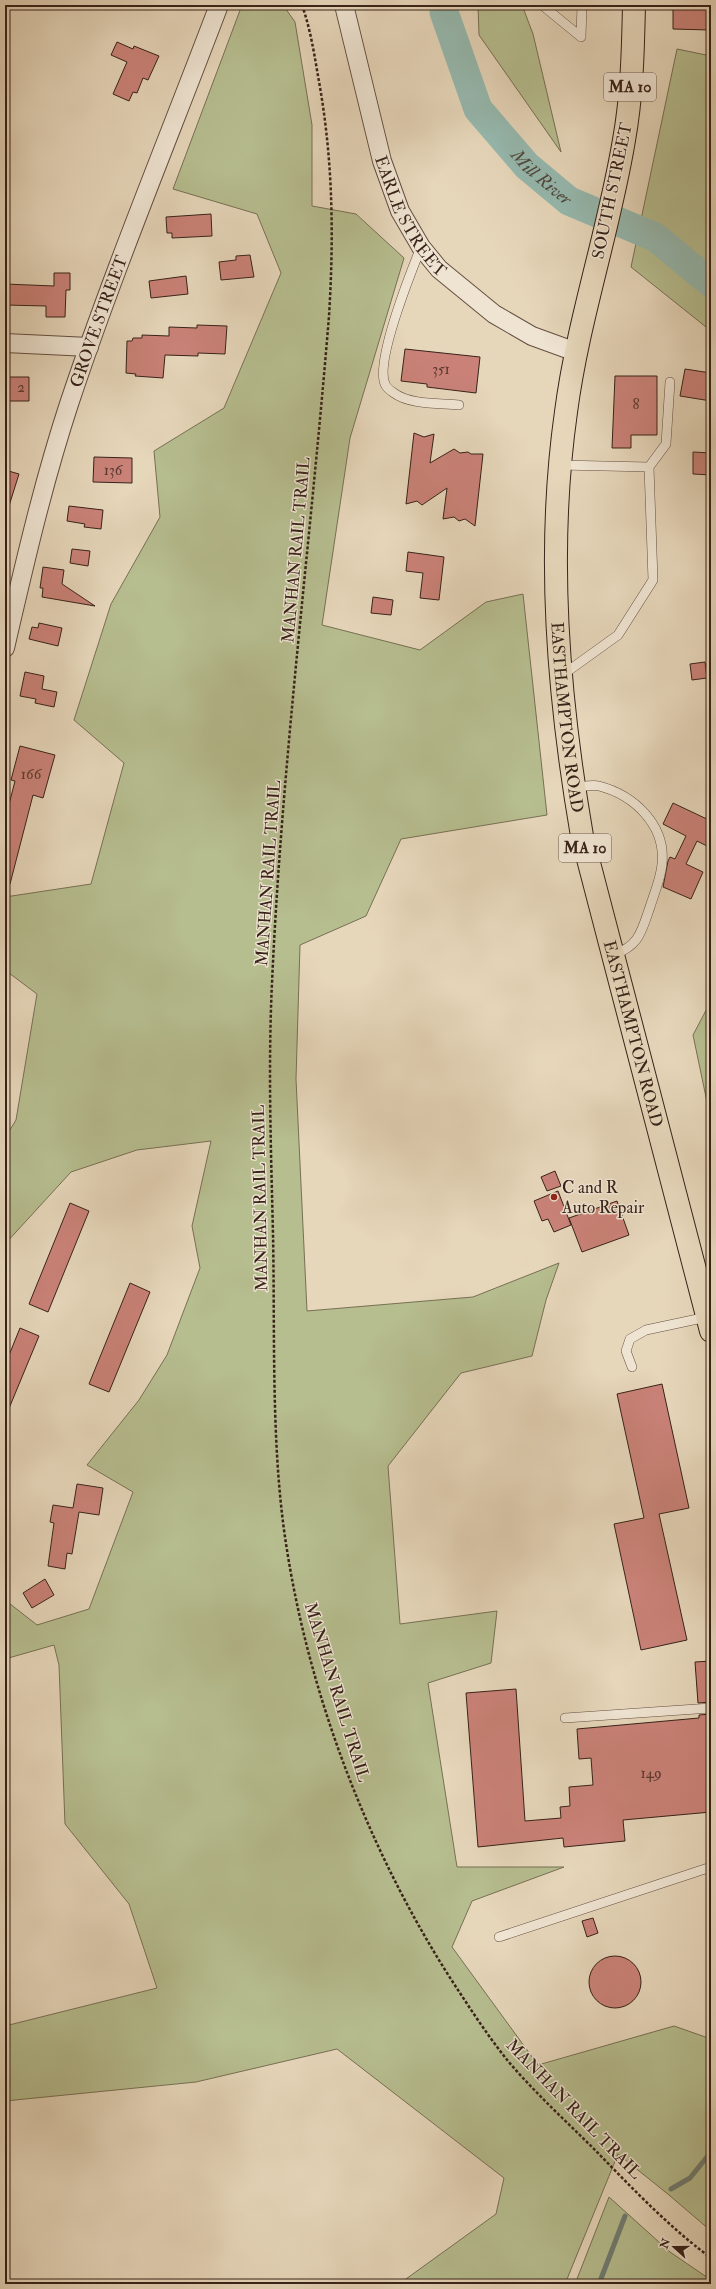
<svg xmlns="http://www.w3.org/2000/svg" width="716" height="2289" viewBox="0 0 716 2289" font-family="'IM FELL Double Pica',serif">
<style>
.green{fill:#b6bd8f;stroke:#777054}
.lines{fill:none;stroke-linecap:round;stroke-linejoin:round}
.stream{stroke:#707d73;stroke-width:5}
.river{stroke:#96b9af;stroke-width:29}
.building{fill:#ca8278;stroke:#382219}
.service-casing{stroke:#644f41;stroke-width:10}
.minor-casing{stroke:#644f41;stroke-width:20}
.primary-casing{stroke:#382219;stroke-width:24}
.path{stroke:#382219;stroke-width:2.5;stroke-dasharray:3 2;stroke-linecap:butt}
.service{stroke:#efe4d2;stroke-width:9}
.minor{stroke:#efe4d2;stroke-width:18}
.primary{stroke:#e6d6ba;stroke-width:22}
.poi-dot{fill:#8f2418;stroke:#efe4d2;stroke-width:1.5}
.labels{text-anchor:middle;dominant-baseline:central;stroke-width:3;stroke-linejoin:round;paint-order:stroke}
.number-label{font-size:15px;fill:#5c3a31}
.shield{fill:#efe4d2;stroke:#6f5c50;stroke-width:1}
.shield-label{font-size:16px;font-weight:bold;fill:#382219}
.street-label{font-size:17px;fill:#382219;stroke:#efe4d2}
.poi-label{font-size:17px;fill:#382219;stroke:#efe4d2;text-anchor:start}
.water-label{font-size:18px;font-style:italic;fill:#50483e;stroke:#efe4d2}
</style>
<rect width="100%" height="100%" fill="#e6d6ba"/>
<filter id="stains"><feTurbulence type="fractalNoise" baseFrequency=".005" numOctaves="4"/><feColorMatrix values="0 0 0 0 .2 0 0 0 0 .09 0 0 0 0 .02 0 0 0 .5 -.17"/></filter>
<radialGradient id="worn" r=".72"><stop offset=".6" stop-color="#630" stop-opacity="0"/><stop offset="1" stop-color="#630" stop-opacity=".3"/></radialGradient>
<path class="green" d="M242,5H283L295,22L312,125V206L356,214L404,258L350,438L322,625L420,650L486,602L523,594L547,815L401,839L366,916L300,945L296,1079L307,1311L473,1297L559,1263L546,1300L532,1356L461,1373L388,1466L400,1624L497,1611L491,1663L428,1683L457,1867H564L472,1901L452,1947L538,2065L674,2026L711,2039V2231L669,2195L618,2154L565,2284H399L496,2214L504,2178L337,2049L196,2082L5,2101V2026L157,1988L129,1904L65,1824L59,1665L54,1645L5,1659V1600L37,1625L89,1609L133,1492L87,1465L139,1400L167,1355L200,1268L192,1226L211,1141L137,1150L71,1172L5,1244V1138L16,1120L37,994L5,970V897L91,884L124,763L74,720L111,604L160,517L154,451L224,408L281,273L257,214L173,189Z
M478,5H522L533,34L561,152L479,35Z
M677,49L711,56V331L631,267Z
M711,1001V1121L693,1035Z
M609,2197L670,2252L711,2280V2284H575Z"/>
<g class="lines">
<path class="stream" d="M671,2189L690,2178L711,2152
M599,2284L625,2216"/>
<path class="river" id="s1" d="M444,5V12L478,109L527,166L569,201L655,237L711,283"/>
</g>
<path class="building" d="M673,5L711,6L710,30L673,29Z
M117,42L133,49L134,46L159,56L148,80L143,78L137,93L133,92L129,101L113,94L127,62L111,55Z
M211,214L212,236L172,238V233H167L166,217Z
M250,255L254,277L221,280L219,262L236,260V256Z
M54,273H70V290H66L65,317H46V306L5,305V284L54,286Z
M186,276L188,294L151,298L149,281Z
M197,325L227,326L225,354L198,353V356L165,355L163,378L135,376L136,374L126,373L127,341H132L133,338H142V335L169,336V327L197,328Z
M405,349L480,357L476,393L427,387V384L401,381Z
M685,369L711,373V401L680,396Z
M615,376H657V435H631V448H612Z
M6,377H29V401H6Z
M414,433L424,437L434,434L430,463L454,449L460,453L468,452L471,454H483L475,526L465,519L459,521L454,517L443,519L447,488L422,505L417,501L406,504Z
M693,452L711,453V475L693,474Z
M94,457L132,458V483L93,482Z
M5,470L19,474L8,509H5Z
M69,506L103,510L101,529L84,527L85,524L67,521Z
M72,549L90,551L88,566L70,563Z
M408,552L444,557L439,600L420,598L423,573L406,571Z
M43,567L64,570L62,584L95,606L42,597L43,588H40Z
M373,597L393,600L391,615L371,613Z
M39,623L62,628L58,646L29,639L32,627L38,628Z
M705,662L707,678L692,680L690,664Z
M25,672L44,676L42,689L57,692L54,707L35,703L36,699L20,696Z
M20,746L55,755L43,798L33,795L10,884L5,883V820L15,781L11,780Z
M673,803L711,821V848L697,841L686,864L703,872L691,899L663,887L668,861L670,857L675,859L686,836L663,824Z
M555,1171L561,1186L547,1191L541,1177Z
M558,1191L571,1225L554,1232L548,1219L542,1221L534,1201Z
M617,1201L629,1235L582,1252L569,1218Z
M70,1203L89,1211L48,1312L29,1304Z
M130,1283L150,1292L109,1392L89,1384Z
M20,1328L39,1336L5,1418V1365Z
M662,1384L689,1508L659,1514L687,1640L641,1650L614,1524L644,1518L617,1394Z
M77,1484L103,1488L99,1515L79,1512L72,1554L67,1553L65,1569L48,1566L54,1523L50,1522L53,1505L73,1508Z
M45,1579L54,1595L32,1608L23,1593Z
M711,1661V1702L698,1703L695,1662Z
M516,1689L525,1821L561,1818L560,1807L570,1806L569,1787L593,1785L591,1758L579,1759L577,1729L699,1718V1715L711,1714V1812L623,1820L625,1841L564,1847L563,1838L478,1847L466,1693Z
M593,1918L598,1933L587,1937L582,1921Z
M589 1982a26 26 0 1 1 52 0a26 26 0 1 1-52 0Z"/>
<g class="lines">
<defs>
<path id="service" d="M542,5L581,37L582,5
M421,247C411,272 375,361 385,384C386,387 391,391 394,393C410,405 440,403 459,405
M560,465L649,467L653,580L618,635L561,676
M649,467L666,444L670,382
M575,787C582,787 592,784 599,786C634,795 666,825 662,864C661,878 654,894 650,907C641,932 640,945 613,955
M632,1367L626,1351L630,1339L646,1330L707,1317
M565,1718L711,1708
M499,1937L711,1867"/>
<g id="minor">
<path id="s2" d="M344,5L382,161L400,211L421,247L439,269L494,314L532,336L576,352"/>
<path d="M5,343L89,347"/>
<path id="s3" d="M5,648C24,566 43,483 69,404C114,269 169,137 219,5"/>
</g>
<g id="primary">
<path id="s4" d="M634,5C633,50 632,96 624,140C609,231 578,320 566,412C546,553 558,696 582,836L711,1331"/>
</g>
</defs>
<use href="#service" class="service-casing"/>
<use href="#minor" class="minor-casing"/>
<use href="#primary" class="primary-casing"/>
<path class="path" d="M302,5C310,28 314,52 318,76C333,157 334,234 329,316C311,539 282,760 272,983C268,1067 271,1151 273,1234C275,1333 271,1440 285,1537C308,1696 371,1859 460,1993C475,2016 491,2040 508,2061C535,2093 567,2122 596,2151C632,2188 669,2227 711,2258"/>
<use href="#service" class="service"/>
<use href="#minor" class="minor"/>
<use href="#primary" class="primary"/>
</g>
<circle class="poi-dot" cx="554" cy="1197" r="4"/>
<g class="labels">
<g class="number-label">
<text x="441" y="369">351</text>
<text x="21" y="387">2</text>
<text x="636" y="404">8</text>
<text x="113" y="470">136</text>
<text x="31" y="774">166</text>
<text x="651" y="1773">149</text>
</g>
<g class="shield">
<rect x="604" y="73" width="52" height="28" rx="3"/>
<rect x="559" y="834" width="52" height="28" rx="3"/>
</g>
<g class="shield-label">
<text x="630" y="87">MA 10</text>
<text x="585" y="848">MA 10</text>
</g>
<g class="street-label">
<text transform="translate(612 191) rotate(-78)">SOUTH STREET</text>
<text stroke="none"><textPath href="#s2" startOffset="223">EARLE STREET</textPath></text>
<text stroke="none"><textPath href="#s3" startOffset="340">GROVE STREET</textPath></text>
<text transform="translate(296 550) rotate(-85)">MANHAN RAIL TRAIL</text>
<text stroke="none"><textPath href="#s4" startOffset="720">EASTHAMPTON ROAD</textPath></text>
<text transform="translate(268 873) rotate(-86)">MANHAN RAIL TRAIL</text>
<text stroke="none"><textPath href="#s4" startOffset="1044">EASTHAMPTON ROAD</textPath></text>
<text transform="translate(260 1198) rotate(-91)">MANHAN RAIL TRAIL</text>
<text transform="translate(337 1692) rotate(73)">MANHAN RAIL TRAIL</text>
<text transform="translate(574 2109) rotate(46)">MANHAN RAIL TRAIL</text>
</g>
<g class="poi-label">
<text x="562" y="1187">C and R<tspan x="562" dy="20">Auto Repair</tspan></text>
</g>
<g class="water-label">
<text stroke="none"><textPath href="#s1" startOffset="203">Mill River</textPath></text>
</g>
</g>
<rect width="716" height="2289" fill="none" stroke="#e6d6ba" stroke-width="20"/>
<rect x="6" y="6" width="704" height="2277" fill="none" stroke="#382219" stroke-width="2"/>
<rect x="10" y="10" width="696" height="2269" fill="none" stroke="#382219"/>
<g transform="translate(674 2247) rotate(291)" stroke="#efe4d2" stroke-width="3" paint-order="stroke">
<path d="M0-3L7 15L0 10L-7 15Z" fill="#382219"/>
<text y="-6" font-size="11" font-weight="bold" text-anchor="middle" fill="#382219">N</text>
</g>
<rect width="100%" height="100%" filter="url(#stains)"/>
<rect width="100%" height="100%" fill="url(#worn)"/>
</svg>
